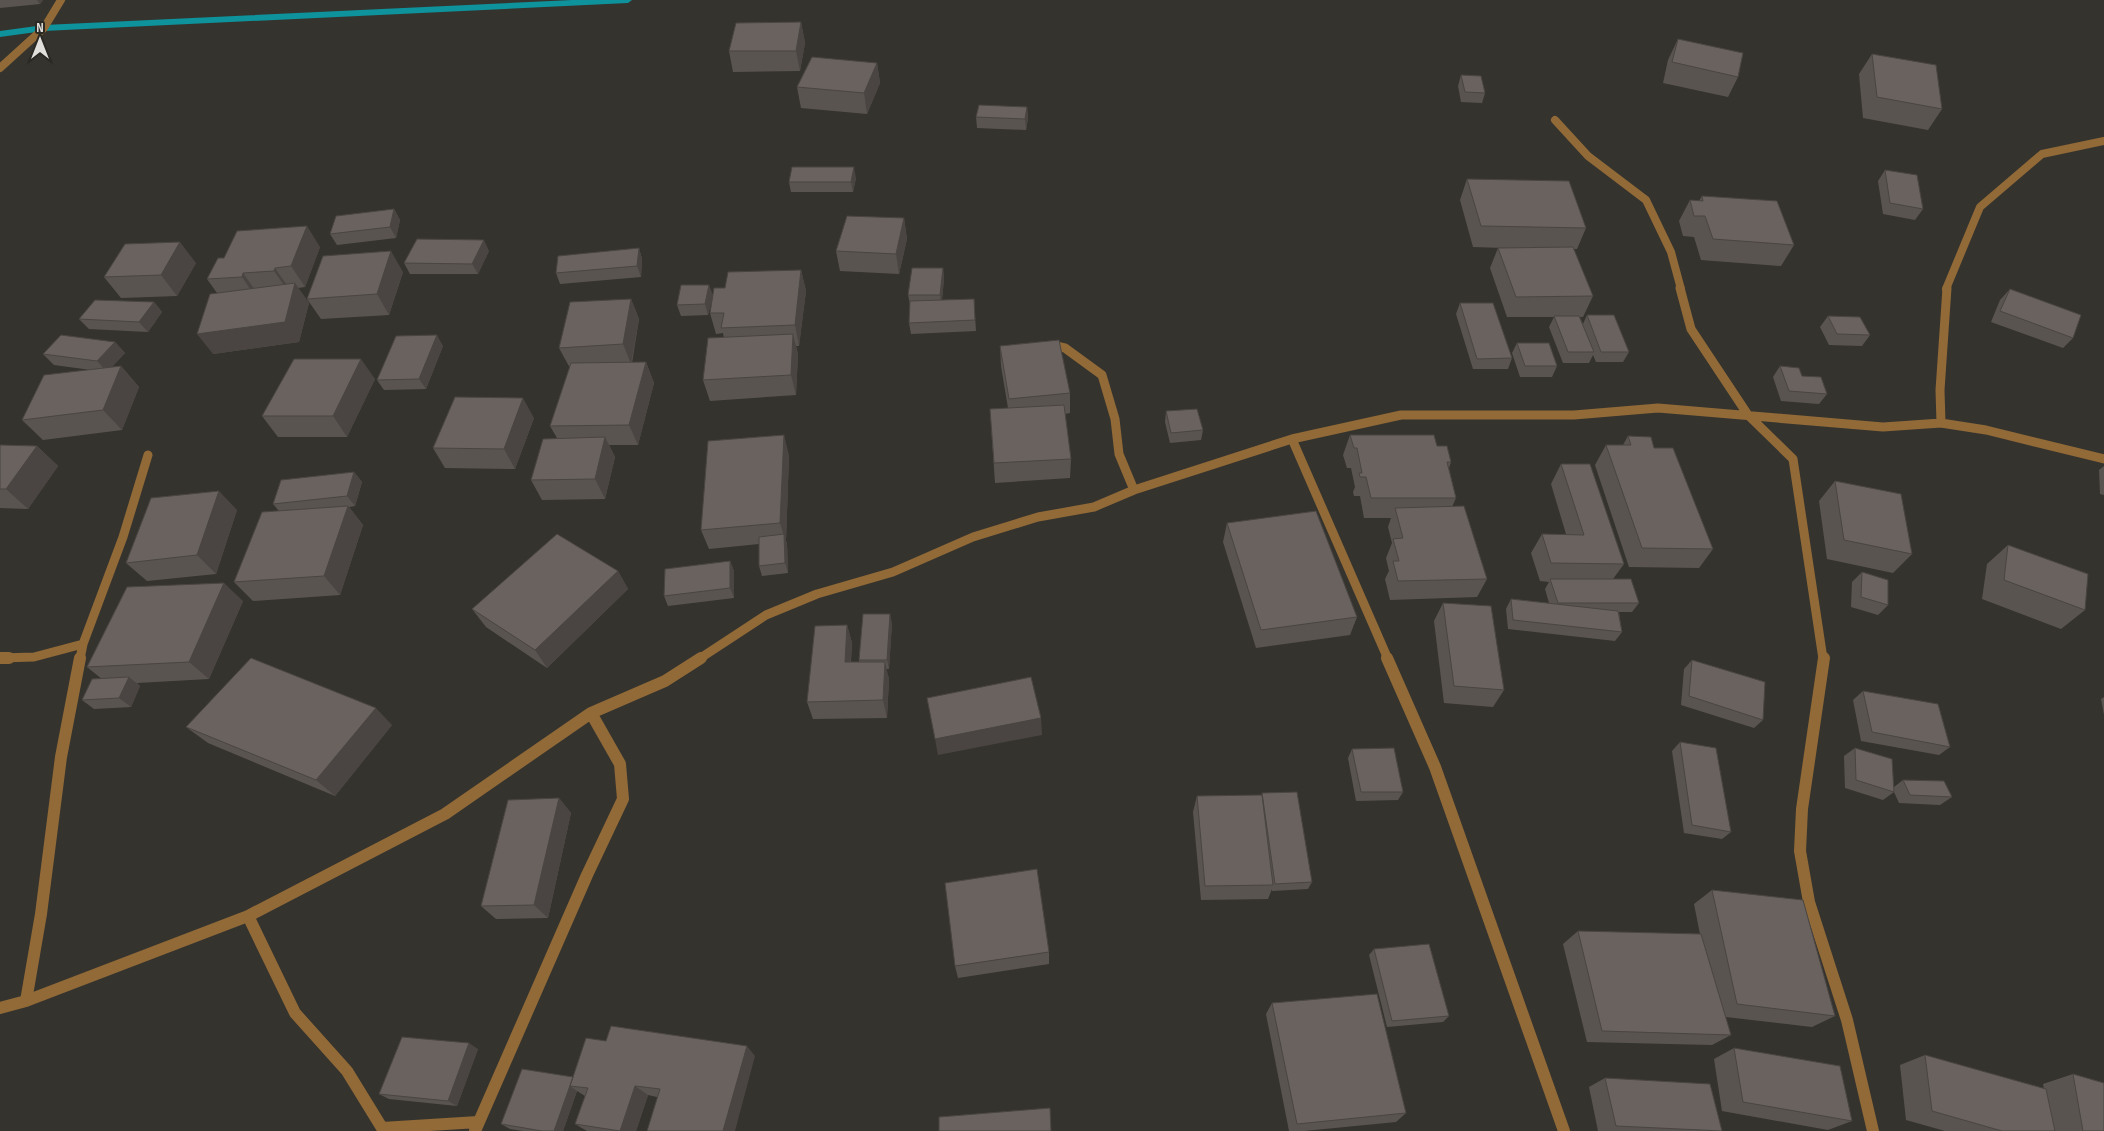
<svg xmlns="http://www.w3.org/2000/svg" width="2104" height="1131" viewBox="0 0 2104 1131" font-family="'Sofia Sans Condensed',sans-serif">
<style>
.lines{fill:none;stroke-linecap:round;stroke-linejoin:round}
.stream{fill:#0e929c;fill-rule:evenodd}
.street-far2{stroke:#916a38;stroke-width:8}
.street-far1{stroke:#916a38;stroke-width:9}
.street{stroke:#916a38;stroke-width:12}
.wall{fill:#5a5451}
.shaded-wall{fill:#4a4542}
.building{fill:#69625e;stroke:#4a4542}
</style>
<rect width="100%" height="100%" fill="#35332d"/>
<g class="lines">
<path class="stream" d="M572,0H632L628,3L44,31L0,37V31L44,25Z"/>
<path class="street-far2" d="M0,68L44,28L61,0
M1555,120L1588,156L1646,200L1671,252L1681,289
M1946,289L1980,207L2042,154L2104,141"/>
<path class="street-far1" d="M1680,288L1691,329L1748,415L1793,459L1823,659
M1056,346L1065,348L1102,375L1115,419L1119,454L1134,490
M1941,423L1940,390L1947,288
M1292,439L1388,659
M83,644L123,537L148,455
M0,658L34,657L83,644L80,659
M699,659L766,615L817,594L893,572L973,537L1038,517L1094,507L1134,490L1292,439L1401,415H1574L1658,408L1883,427L1941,423L1986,430L2104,459"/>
<path class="street" d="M0,658H9
M1387,658L1435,767L1564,1131
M1824,658L1802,809L1800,851L1809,902L1847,1020L1873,1131
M248,916L295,1013L347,1071L382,1128L478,1122
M26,1001L41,914L61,757L80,658
M0,1008L26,1001L248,916L445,814L591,713L665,681L701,658
M475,1131L587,875L623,799L620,764L591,713"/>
</g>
<path class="wall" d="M0,0H43L40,4L0,8Z
M801,22L805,43L800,71L733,72L729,51Z
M1678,39L1738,77L1728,97L1663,83L1668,60Z
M1872,54L1942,109L1928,130L1863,118L1859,74Z
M877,63L880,83L867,114L801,108L797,87Z
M1461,75L1485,93L1482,103L1461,102L1458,86Z
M1027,107L1028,118L1026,130L977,128L976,117Z
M1885,170L1923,209L1915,220L1883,214L1878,181Z
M856,178L853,192H791L789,182Z
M1467,179L1586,228L1577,249H1573L1593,296L1583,317H1580L1583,324L1587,315L1629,352L1623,362H1596L1593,355L1589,363H1563L1549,327L1554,317H1507L1490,268L1498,248H1504L1473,247L1460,200Z
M1702,196L1794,245L1781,266L1701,260L1694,237L1683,236L1679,221L1690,200L1699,201Z
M394,209L400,220L396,238L337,245L330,234Z
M904,218L907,239L899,274L840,271L836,251Z
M320,247L305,287L298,288L309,303L299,342L213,354L217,293L207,279Z
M639,248L642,259L641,277L560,284L556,273Z
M489,251L478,274H410L404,263Z
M196,263L177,296L121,298L104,277Z
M943,268L944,279L942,300L974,299L976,331L911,334L909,323L910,304L908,295Z
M801,270L806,291L799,346H796L798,354L796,395L710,401L703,380L724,338L723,333L716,334L710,313L725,288Z
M403,272L389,315L321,319L307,299Z
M2010,289L2073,338L2063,348L1991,322L2000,300Z
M713,295L708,315L681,316L677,305Z
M631,299L639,319L632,363L646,362L654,383L638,445H609L615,457L605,499L542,500L531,480L557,438L550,426L570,368L559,348Z
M154,302L162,312L148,332L89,329L79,319Z
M1460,303L1512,358L1508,369H1473L1456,314Z
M1828,316L1870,335L1862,346L1829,345L1820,327Z
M115,342L125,353L111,368L121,366L139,387L122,430L43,440L22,420L91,370L54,365L43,354Z
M1517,343L1557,366L1552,377H1520L1512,353Z
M443,346L426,389L384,390L377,380Z
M1000,346L1070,393V413L1065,414L1071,459L1070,478L995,483L990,409L1008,408L1001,366Z
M1780,366L1827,394L1819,404L1781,401L1773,377Z
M375,379L347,437H278L262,416Z
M1166,411L1203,430L1201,440L1170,443L1165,422Z
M534,418L515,469L445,468L433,448Z
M1350,435L1437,446L1451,462L1449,468L1456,498L1452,507L1487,579L1477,597L1390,600L1385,579L1389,571L1386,558L1392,543L1388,527L1391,518H1364L1360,496H1354L1353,492L1355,487L1351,468H1347L1343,455Z
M1628,436L1654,448L1713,549L1699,568L1629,567L1595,465L1606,445H1623Z
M0,445L37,446L58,466L28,509L0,508Z
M789,455L786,541L787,544L788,573L762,576L759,566V544L709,549L701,530Z
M1561,464L1624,564L1613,579L1639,603L1632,612H1619L1622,632L1615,641L1508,629L1506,609L1511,599L1549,603L1545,589L1549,582L1540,581L1531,553L1542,534H1566L1551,484Z
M2104,466V495L2100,494L2099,470Z
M354,472L362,482L355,506L349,507L363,525L340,595L253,601L234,582L279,511L273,504Z
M1835,481L1912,554L1893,573L1827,559L1819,501Z
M237,510L216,574L147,581L126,563Z
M1227,523L1357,617L1350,635L1256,648L1223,542Z
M2008,545L2085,610L2061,629L1982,599L1987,564Z
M730,561L734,571V598L668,606L664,596Z
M618,571L628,589L547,668L486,627L472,609Z
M1862,572L1888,605L1878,615L1851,607L1852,582Z
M243,601L209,679L137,683L140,686L131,707L94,709L82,700L102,679L87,667Z
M1443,603L1504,690L1493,707L1444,703L1434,621Z
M892,623L889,669H886L889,679L887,718L813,719L807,702L847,625L852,643L851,662H859V660Z
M1692,660L1763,720L1754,728L1681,705L1684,669Z
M1863,691L1950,747L1939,755L1861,741L1853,700Z
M2104,697V715L2101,699Z
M392,725L335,796L208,743L186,727Z
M1680,742L1731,832L1722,839L1684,833L1672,751Z
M1855,748L1894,787L1903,780L1952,797L1940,805L1899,803L1894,792L1883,800L1845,788L1844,756Z
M1352,749L1403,792L1398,800L1356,801L1348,758Z
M1262,793L1312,882L1308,889L1272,891V889L1268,899L1201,900L1193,812L1197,796L1262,795Z
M559,798L571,813L548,918L496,919L481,906Z
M1712,890L1835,1016L1812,1027L1726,1017L1731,1035L1712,1045L1587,1042L1563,944L1578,931L1700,934L1694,904Z
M1374,949L1449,1016L1443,1022L1387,1027L1369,955Z
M1049,952V964L958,978L955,966Z
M1272,1003L1406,1113L1396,1122L1304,1131H1289L1266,1014Z
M606,1041L755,1056L657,1097L648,1095L636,1131H587L575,1124L585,1096L577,1091L563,1131H523L510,1129L501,1124L573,1077Z
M1734,1048L1852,1121L1828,1130L1722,1111L1714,1059Z
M478,1049L457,1106L389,1099L379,1094Z
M1925,1055L2044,1089L2043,1084L2073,1074L2104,1131H1945L1906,1120L1900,1065Z
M1605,1078L1722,1131H1598L1589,1087Z"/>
<path class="shaded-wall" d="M37,0H43L40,4Z
M801,22L805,43L800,71L796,51Z
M877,63L880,83L867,114L864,93Z
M1027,107L1028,118L1026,130L1025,119Z
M854,167L856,178L853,192L851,182Z
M394,209L400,220L396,238L390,227Z
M904,218L907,239L899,274L896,254Z
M307,226L320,247L305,287L291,266Z
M484,240L489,251L478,274L472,264Z
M180,242L196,263L177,296L161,275Z
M639,248L642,259L641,277L637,266Z
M391,251L403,272L389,315L377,294Z
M275,268L289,288L288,291L274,271Z
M943,268L944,279L941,306L940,295Z
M801,270L806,291L799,346L795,325Z
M243,273L258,294L256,298L242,277Z
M295,283L309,303L299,342L213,354L197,334Z
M709,285L713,295L708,315L705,304Z
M631,299L639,319L631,364L623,344Z
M154,302L162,312L148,332L139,322Z
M793,334L798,354L796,395L791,375Z
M437,335L443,346L426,389L419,379Z
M115,342L125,353L107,372L97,361Z
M361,359L375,379L347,437L333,416Z
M646,362L654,383L638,445L629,425Z
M121,366L139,387L122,430L103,410Z
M523,398L534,418L515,469L504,449Z
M784,435L789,455L786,541L787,544L788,573L785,563L784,536L780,523Z
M605,437L615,457L605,499L595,479Z
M37,446L58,466L28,509L6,489Z
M354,472L362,482L355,506L347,496Z
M219,491L237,510L216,574L197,555Z
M348,506L363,525L340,595L324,576Z
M730,561L734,571V598L730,588Z
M618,571L628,589L547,668L535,650Z
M224,583L243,601L209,679L189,662Z
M890,614L892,623L889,669L887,660Z
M847,625L852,643L849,680L845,662Z
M885,662L889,679L887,718L883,700Z
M129,677L140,686L131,707L119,698Z
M376,708L392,725L335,796L316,780Z
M1041,718L1042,735L938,755L935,739Z
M559,798L571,813L548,918L534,905Z
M469,1043L478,1049L457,1106L448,1101Z
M747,1046L755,1056L735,1131H723Z
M573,1077L570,1086L577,1091L563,1131H554Z
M635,1086L648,1095L636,1131H620Z"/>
<path class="building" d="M801,22L796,51H729L736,23Z
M1678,39L1743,53L1738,77L1672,62Z
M1872,54L1936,65L1942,109L1877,97Z
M812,57L877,63L864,93L797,87Z
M1461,75L1481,76L1485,93L1465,92Z
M979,105L1027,107L1025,119L976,117Z
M792,167H854L851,182H789Z
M1885,170L1917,175L1923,209L1890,203Z
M1467,179L1569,181L1586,228L1481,226Z
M1702,196L1777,201L1794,245L1713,239L1705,216H1694L1690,200L1703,201Z
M394,209L390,227L330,234L336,216Z
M847,216L904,218L896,254L836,251Z
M307,226L291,266L275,268L274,271L243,273L242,277L207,279L218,258H224L237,231Z
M417,239L484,240L472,264L404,263Z
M180,242L161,275L104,277L125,244Z
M1573,247L1593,296L1516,297L1498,248Z
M639,248L637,266L556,273L558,256Z
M391,251L377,294L307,299L323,256Z
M912,268H943L940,295H908Z
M801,270L795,325L721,328L724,313H710L714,288H725L728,272Z
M295,283L285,322L197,334L210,294Z
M681,285H709L705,304L677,305Z
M2010,289L2081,315L2073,338L2000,311Z
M631,299L623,344L559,348L570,302Z
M974,299L975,320L909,323L910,301Z
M95,300L154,302L139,322L79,319Z
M1460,303H1493L1512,358L1477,359Z
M1587,315H1614L1629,352H1601Z
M1554,316H1579L1594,352H1568Z
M1828,316L1860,317L1870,335L1837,334Z
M793,334L791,375L703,380L708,338Z
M61,335L115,342L97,361L43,354Z
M437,335L419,379L377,380L396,336Z
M1059,340L1070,393L1009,399L1000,346Z
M1517,343H1549L1557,366H1525Z
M294,359H361L333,416H262Z
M646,362L629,425L550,426L571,363Z
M121,366L103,410L22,420L44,375Z
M1780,366L1799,368L1802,376L1821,377L1827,394L1789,391Z
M455,397L523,398L504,449L433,448Z
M1064,405L1071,459L994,463L990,409Z
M1197,409L1203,430L1171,433L1166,411Z
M784,435L780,523L701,530L708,441Z
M1350,435H1434L1437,446H1447L1451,462H1447L1456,498H1371L1366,477H1360L1359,473H1362L1357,448H1354Z
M1628,436L1651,437L1654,448H1673L1713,549L1642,548L1606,445H1631Z
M605,437L595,479L531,480L543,439Z
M0,445L37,446L6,489H0Z
M1561,464H1590L1624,564L1551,563L1542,534L1584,535Z
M354,472L347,496L273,504L281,480Z
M1835,481L1901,494L1912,554L1844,540Z
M219,491L197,555L126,563L151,498Z
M348,506L324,576L234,582L262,512Z
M1464,506L1487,579L1398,581L1393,561H1399L1393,539L1403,538L1395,508Z
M1316,511L1357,617L1261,630L1227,523Z
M557,534L618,571L535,650L472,609Z
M784,534L785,563L759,566V537Z
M2008,545L2088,574L2085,610L2004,580Z
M730,561V588L664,596L665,569Z
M1862,572L1888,580V605L1861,597Z
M1550,579H1631L1639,603H1558Z
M224,583L189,662L87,667L127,587Z
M1511,599L1618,611L1622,632L1513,620Z
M1443,603L1491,606L1504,690L1454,686Z
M863,614H890L887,660H859Z
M847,625L845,662H885L883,700L807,702L815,626Z
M251,658L376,708L316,780L186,727Z
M1692,660L1765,682L1763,720L1689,696Z
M129,677L119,698L82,700L92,679Z
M1031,677L1041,718L935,739L927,698Z
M1863,691L1938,704L1950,747L1872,732Z
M1680,742L1716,748L1731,832L1692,825Z
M1394,748L1403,792H1361L1352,749Z
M1855,748L1892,759L1894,792L1856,780Z
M1903,780L1944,781L1952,797L1910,795Z
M1297,792L1312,882L1275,884L1262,793Z
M1262,795L1273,885L1205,886L1197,796Z
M559,798L534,905L481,906L508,800Z
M1037,869L1049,952L955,966L945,883Z
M1712,890L1803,900L1835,1016L1737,1004Z
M1578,931L1701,934L1731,1035L1602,1031Z
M1429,944L1449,1016L1392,1021L1374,949Z
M1377,994L1406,1113L1297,1124L1272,1003Z
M611,1026L747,1046L723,1131H647L660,1089L635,1086L620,1131L575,1124L588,1088L570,1086L586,1038L606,1041Z
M402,1037L469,1043L448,1101L379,1094Z
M1734,1048L1840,1066L1852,1121L1743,1102Z
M1925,1055L2046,1089L2055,1131H2002L1932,1111Z
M522,1069L573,1077L554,1131H542L501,1124Z
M2073,1074L2104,1083V1131H2083Z
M1605,1078L1710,1084L1722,1131L1616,1126Z
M1050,1108L1051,1131H939V1117Z"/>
<g transform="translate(40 40)" stroke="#2b2923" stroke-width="4" paint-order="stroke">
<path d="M0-4L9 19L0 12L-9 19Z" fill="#e1dfdb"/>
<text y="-8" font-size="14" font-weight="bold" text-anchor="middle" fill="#e1dfdb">N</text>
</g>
</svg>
